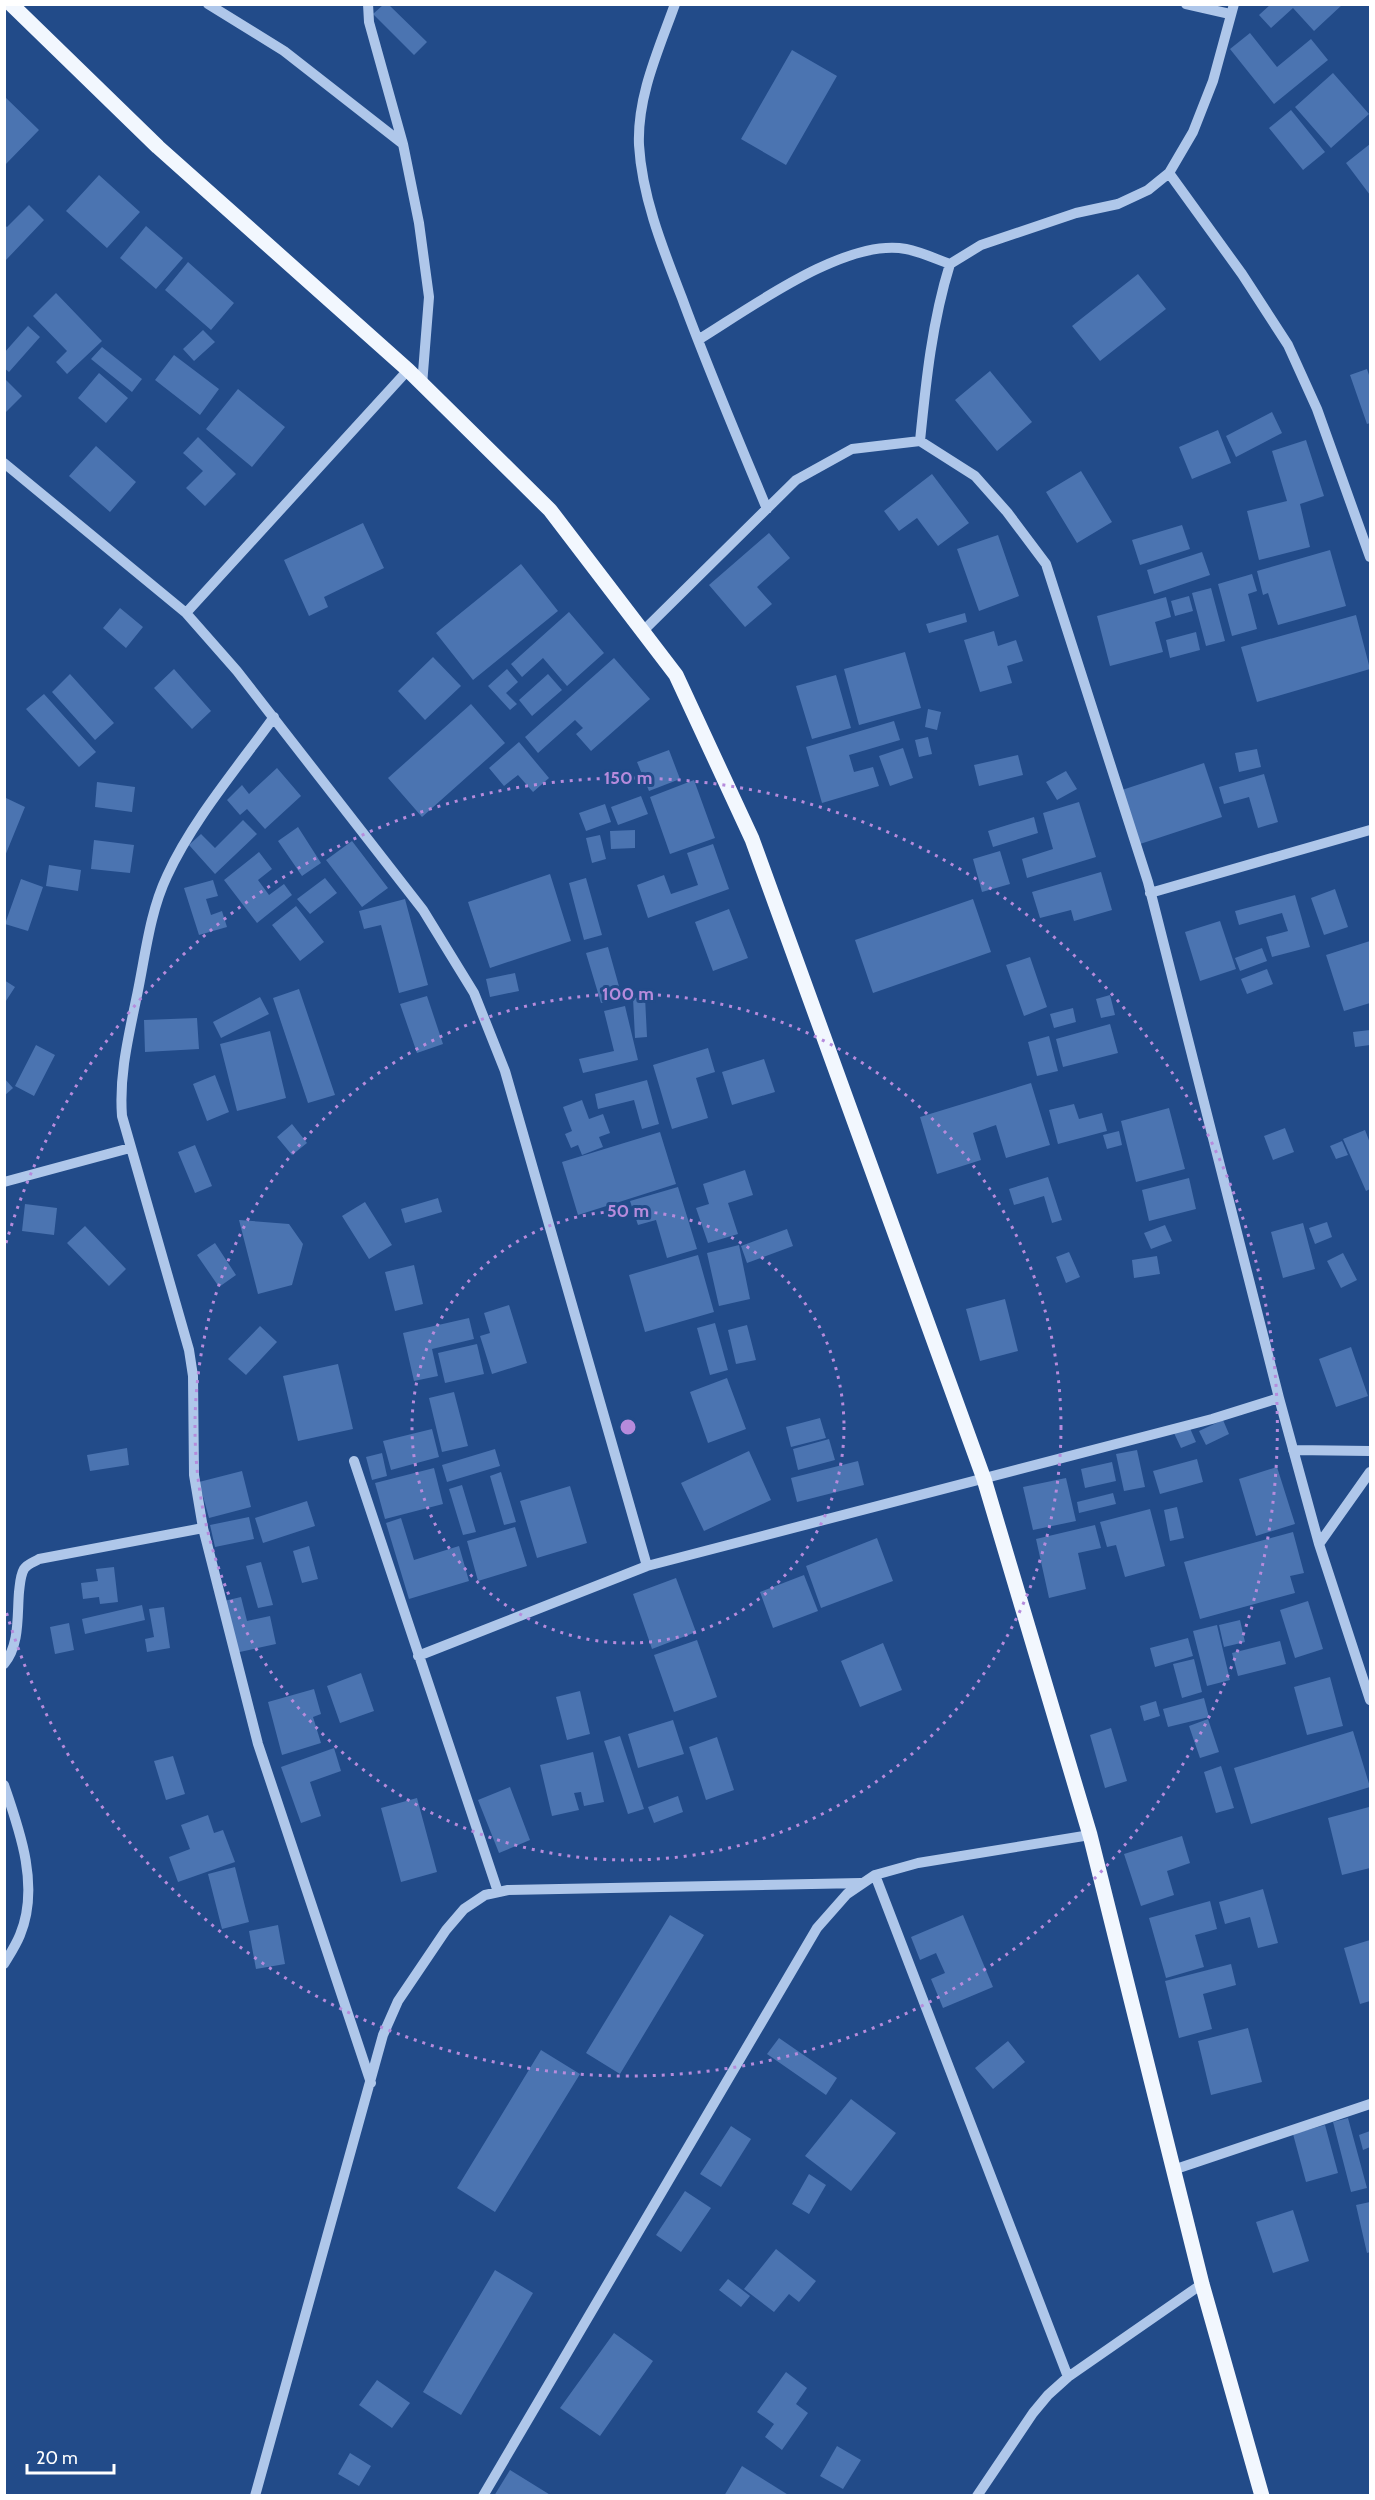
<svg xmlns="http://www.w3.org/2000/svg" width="1375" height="2500" viewBox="0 0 1375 2500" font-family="Cabin,sans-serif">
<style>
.building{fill:#4b74b1}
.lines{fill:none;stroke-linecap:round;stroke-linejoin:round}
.minor{stroke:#afc7ea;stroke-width:10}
.major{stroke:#f2f7fe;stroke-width:15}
.ring{fill:none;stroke:#b68bdc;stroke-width:3;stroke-dasharray:3 6}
.centre{fill:#b68bdc;stroke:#224b89;stroke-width:3}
.ring-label{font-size:18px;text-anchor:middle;font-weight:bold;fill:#b68bdc;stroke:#224b89;stroke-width:6;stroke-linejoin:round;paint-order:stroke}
</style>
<rect width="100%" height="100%" fill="#224b89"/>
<path class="building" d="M1271,4H1343L1314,31L1293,8L1271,28L1259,15Z
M383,5H389L427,42L414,55L373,14Z
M1250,33L1277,67L1311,39L1328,60L1274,104L1230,49Z
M792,50L837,76L786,165L741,139Z
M1333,73L1369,114L1331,148L1295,107Z
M4,96L39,130L4,166Z
M1291,110L1325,152L1303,170L1269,128Z
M1370,144V195L1346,163Z
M99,175L140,212L107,248L66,211Z
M29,205L44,220L6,260L4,225L7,227Z
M146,226L183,258L156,289L120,258Z
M188,262L234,303L211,330L165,290Z
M1138,274L1166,309L1100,361L1072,326Z
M56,293L102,341L67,374L56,362L67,351L33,316Z
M28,326L40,337L9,372L4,368V353Z
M203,330L215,342L194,361L183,349Z
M102,347L142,379L132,392L91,359Z
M174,355L219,389L200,415L155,380Z
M1367,369L1370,378V423L1367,424L1350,375Z
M990,371L1032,422L997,451L955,400Z
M99,373L128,398L106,423L78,398Z
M4,378L22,396L4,414Z
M238,389L285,427L252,467L206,429Z
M1272,412L1282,433L1236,457L1226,436Z
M1218,430L1231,463L1192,479L1179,447Z
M198,437L236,474L205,506L186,488L203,471L183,453Z
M1306,440L1324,496L1300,504L1310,547L1259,560L1247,511L1287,501L1272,451Z
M96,446L136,482L110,512L69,476Z
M1081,471L1112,522L1077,543L1046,492Z
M932,474L969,523L938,546L917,518L899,531L884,511Z
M363,523L384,568L324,597L328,607L309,616L284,560Z
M1182,525L1190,549L1140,565L1132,540Z
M769,533L790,558L757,587L772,604L745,627L709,585Z
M998,535L1019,596L979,611L957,549Z
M1330,550L1346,606L1278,625L1268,593L1263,595L1257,571Z
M1202,552L1210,575L1154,594L1147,570Z
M521,564L558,611L473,680L436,633Z
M1252,574L1257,591L1248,594L1257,629L1232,636L1218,584Z
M1211,588L1225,641L1206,646L1192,593Z
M1189,596L1193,611L1175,616L1171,601Z
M1166,597L1171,617L1155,622L1163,652L1110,666L1097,616Z
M120,608L143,627L126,648L103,628Z
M569,612L604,653L567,686L543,658L522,677L511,664Z
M965,613L967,622L929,633L926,624Z
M1356,615L1370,669L1257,702L1241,647Z
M994,631L998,646L1016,640L1023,661L1007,666L1012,683L980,692L964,640Z
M1196,632L1200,650L1170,658L1166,640Z
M905,652L921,708L859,725L844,669Z
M433,657L461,686L425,720L398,691Z
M614,658L650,699L591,751L576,734L583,728L575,720L538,753L525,737Z
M174,669L211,711L192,729L154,688Z
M507,669L518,682L506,693L517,704L510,710L488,686Z
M70,674L114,723L95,740L52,692Z
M548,674L562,690L532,716L519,700Z
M836,675L851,728L812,739L796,686Z
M44,694L96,752L79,767L26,709Z
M471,704L505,743L422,817L388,778Z
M928,709L941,712L937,730L925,727Z
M894,721L900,740L849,755L854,772L873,767L879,786L822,803L806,747Z
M928,737L932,754L919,757L915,740Z
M519,742L549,778L533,792L518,775L504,786L489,768Z
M903,748L913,778L890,786L879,756Z
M1257,749L1261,767L1239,772L1235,753Z
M669,750L680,779L649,791L637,762Z
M1018,755L1023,775L979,786L974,765Z
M1204,763L1222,817L1140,844L1122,790Z
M277,768L301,796L265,829L247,809L240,815L227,800L242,785L249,794Z
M1066,771L1077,789L1057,800L1046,782Z
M1264,774L1278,822L1258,828L1249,797L1224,804L1219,787Z
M694,780L715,838L670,854L650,797Z
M97,782L135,787L132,812L95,807Z
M641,796L648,814L618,825L611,807Z
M6,798L25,807L5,856L4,801Z
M1079,802L1096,857L1027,878L1022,859L1053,849L1043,813Z
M605,804L611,822L586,831L579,813Z
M1034,817L1038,833L993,847L988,831Z
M243,820L257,834L215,874L189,845L201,834L215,848Z
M298,827L321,863L302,876L278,841Z
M635,830V848L611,849L610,831Z
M600,835L606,859L592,863L586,838Z
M94,840L134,845L130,873L91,869Z
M352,841L388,888L362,907L326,860Z
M713,844L729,889L648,918L637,885L664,875L671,894L698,885L687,853Z
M1000,851L1010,884L982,892L973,859Z
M259,852L272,869L258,880L269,895L284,884L292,895L257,923L224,880Z
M49,865L81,870L78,891L46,886Z
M1101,872L1112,910L1074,921L1071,910L1040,918L1032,892Z
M550,874L571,941L490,968L468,902Z
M325,878L337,893L310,914L297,899Z
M586,878L602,935L584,940L569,883Z
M21,879L43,887L28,931L5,924Z
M213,880L218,896L206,899L211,915L222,911L227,927L199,935L184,888Z
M1335,889L1348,927L1324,935L1311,898Z
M1295,895L1310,947L1272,957L1266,937L1288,931L1282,913L1239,925L1235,911Z
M405,899L428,985L399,993L381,925L364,929L359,911Z
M973,899L991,952L873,993L855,940Z
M296,906L324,942L300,961L272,925Z
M729,909L748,958L713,971L695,922Z
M1220,921L1236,969L1200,981L1185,932Z
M1370,941V1003L1344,1011L1326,955Z
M608,947L622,997L601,1003L586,953Z
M1262,948L1267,961L1240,971L1235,958Z
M1030,957L1047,1007L1024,1016L1006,965Z
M1267,969L1273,984L1247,994L1241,979Z
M515,973L519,991L490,997L486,979Z
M4,980L15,987L4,1004Z
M299,989L335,1095L308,1103L273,998Z
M1110,995L1115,1015L1101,1018L1096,999Z
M427,996L443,1044L417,1053L400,1004Z
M260,997L269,1014L221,1038L213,1022Z
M645,997L647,1037L635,1038L633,998Z
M625,1006L638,1060L583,1073L579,1059L614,1051L604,1011Z
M1073,1008L1076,1022L1054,1028L1050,1014Z
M197,1018L199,1049L145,1052L144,1020Z
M1110,1024L1118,1053L1063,1067L1056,1039Z
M1370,1030V1045L1355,1047L1353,1032Z
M270,1031L286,1098L237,1111L220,1044Z
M1049,1036L1058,1071L1037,1076L1028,1042Z
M36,1045L55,1055L34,1096L15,1086Z
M708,1048L715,1072L696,1078L708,1118L672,1129L653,1065Z
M764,1059L775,1092L732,1105L722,1072Z
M215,1075L229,1112L207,1121L193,1084Z
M4,1078L13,1088L4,1096Z
M647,1080L659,1124L642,1129L634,1100L598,1109L595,1094Z
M1031,1083L1050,1145L1006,1158L996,1125L973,1133L981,1160L937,1174L920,1117Z
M582,1100L589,1119L603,1114L610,1133L599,1137L603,1147L582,1155L578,1145L571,1148L565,1134L572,1131L563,1107Z
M1074,1104L1079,1119L1102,1113L1107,1131L1058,1144L1049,1110Z
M1169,1108L1185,1169L1136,1182L1121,1121Z
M292,1124L307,1143L292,1155L277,1137Z
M1285,1128L1294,1152L1273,1160L1264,1136Z
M1365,1130L1370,1143V1189L1366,1191L1343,1139Z
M1119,1131L1122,1145L1107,1149L1103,1135Z
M660,1132L676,1184L578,1215L562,1162Z
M1342,1141L1348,1155L1336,1159L1330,1146Z
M195,1145L212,1186L195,1193L178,1152Z
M745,1170L753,1195L728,1203L738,1234L708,1243L696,1208L709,1204L703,1184Z
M1048,1177L1062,1220L1052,1223L1044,1196L1014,1205L1009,1189Z
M1189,1178L1196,1209L1149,1221L1142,1190Z
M678,1187L697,1249L667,1258L656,1220L638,1225L630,1201Z
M438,1198L442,1212L405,1223L401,1209Z
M365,1202L392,1245L369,1259L342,1216Z
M25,1204L57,1208L54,1235L22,1231Z
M239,1220L289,1224L303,1244L292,1285L258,1294Z
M1327,1222L1332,1237L1315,1244L1309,1228Z
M1303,1223L1315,1269L1283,1278L1271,1232Z
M1165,1225L1172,1241L1151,1249L1144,1233Z
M85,1226L126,1269L109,1286L67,1243Z
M787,1229L793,1246L747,1263L741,1246Z
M215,1243L236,1275L219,1287L197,1255Z
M739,1245L750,1299L719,1306L707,1253Z
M1069,1252L1080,1277L1066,1283L1056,1257Z
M1343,1253L1357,1280L1341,1288L1327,1261Z
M698,1255L714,1312L645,1332L629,1275Z
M1157,1256L1160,1274L1134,1278L1132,1260Z
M414,1265L423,1304L395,1311L385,1272Z
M1005,1299L1018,1351L980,1361L966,1309Z
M509,1305L527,1363L492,1374L480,1336L490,1333L484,1313Z
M469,1318L474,1339L432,1349L438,1376L414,1381L403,1333Z
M715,1323L728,1370L710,1375L697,1328Z
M747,1325L756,1360L736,1364L728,1330Z
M260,1326L277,1342L246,1375L228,1359Z
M477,1344L484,1374L445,1383L438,1353Z
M1351,1347L1368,1396L1336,1407L1319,1359Z
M338,1364L353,1429L298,1441L283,1376Z
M727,1378L746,1429L708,1443L690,1392Z
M454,1392L468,1446L442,1452L429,1398Z
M820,1418L826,1438L791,1447L786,1427Z
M1223,1420L1229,1434L1206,1445L1199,1431Z
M1189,1426L1196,1442L1181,1448L1174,1433Z
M432,1429L439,1457L391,1470L383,1441Z
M829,1439L835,1460L798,1470L793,1449Z
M127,1448L129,1465L90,1471L87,1455Z
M495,1449L500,1466L447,1482L442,1465Z
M1137,1450L1145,1487L1124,1491L1116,1454Z
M749,1451L771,1500L704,1531L681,1483Z
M382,1453L387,1476L372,1480L366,1457Z
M1197,1459L1203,1482L1160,1494L1153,1471Z
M858,1461L864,1485L797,1502L791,1478Z
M1112,1462L1116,1481L1085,1488L1081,1469Z
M1277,1467L1295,1524L1256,1536L1239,1479Z
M434,1468L443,1504L385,1519L375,1483Z
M242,1471L251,1507L209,1518L199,1482Z
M501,1472L516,1522L504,1525L490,1476Z
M1066,1478L1076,1521L1033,1530L1023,1487Z
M462,1485L476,1532L463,1535L449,1489Z
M570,1486L587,1543L537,1558L520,1501Z
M1113,1493L1116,1504L1079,1513L1077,1502Z
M307,1501L315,1526L263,1543L255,1518Z
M1177,1507L1184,1538L1170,1541L1164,1510Z
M1150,1509L1165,1566L1125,1577L1116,1545L1107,1547L1100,1522Z
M249,1517L254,1539L215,1547L210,1525Z
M401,1518L414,1560L459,1546L469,1581L409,1599L386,1523Z
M1095,1525L1101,1548L1078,1553L1086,1589L1049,1598L1036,1539Z
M515,1527L527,1566L478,1581L467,1541Z
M1293,1532L1304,1573L1290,1576L1295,1593L1200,1619L1184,1562Z
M877,1538L893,1581L821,1608L806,1566Z
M309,1546L318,1579L302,1583L293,1551Z
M261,1562L273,1605L258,1608L246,1566Z
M114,1567L118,1602L100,1604L99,1597L83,1599L81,1583L98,1581L96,1569Z
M804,1575L818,1611L773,1628L760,1592Z
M676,1578L696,1632L652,1649L633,1594Z
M241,1597L247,1621L270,1616L276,1644L235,1653L224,1601Z
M1308,1601L1323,1649L1295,1658L1280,1610Z
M142,1605L145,1620L85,1634L82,1619Z
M164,1607L170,1648L147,1652L145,1639L154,1637L149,1609Z
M1240,1620L1245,1642L1224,1647L1219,1625Z
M69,1623L74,1650L55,1654L50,1627Z
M1217,1625L1230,1680L1207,1686L1193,1631Z
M1188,1638L1193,1656L1155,1667L1150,1648Z
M697,1640L717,1697L674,1712L654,1655Z
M1280,1641L1286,1664L1238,1676L1232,1653Z
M883,1643L902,1690L860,1707L841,1661Z
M1194,1659L1202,1692L1182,1698L1173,1664Z
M361,1673L374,1711L340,1723L327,1686Z
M1330,1677L1343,1726L1307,1735L1294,1687Z
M314,1689L321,1714L313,1717L321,1743L282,1755L268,1702Z
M580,1691L590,1734L567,1740L556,1697Z
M1204,1698L1209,1717L1168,1727L1163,1709Z
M1156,1701L1160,1716L1144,1721L1140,1706Z
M1208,1719L1219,1752L1200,1758L1189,1726Z
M673,1720L684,1754L638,1768L628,1734Z
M1111,1728L1127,1781L1105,1788L1090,1735Z
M1353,1731L1370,1787L1251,1824L1234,1768Z
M620,1736L644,1809L628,1814L604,1741Z
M717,1737L734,1790L706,1800L689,1747Z
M334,1748L341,1771L310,1782L321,1816L301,1823L281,1767Z
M593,1752L604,1802L584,1806L581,1792L574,1793L579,1810L552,1816L540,1765Z
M173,1756L185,1794L166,1800L154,1761Z
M1221,1766L1234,1808L1216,1813L1204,1772Z
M510,1787L530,1840L499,1853L478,1800Z
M678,1796L683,1812L654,1823L648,1807Z
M417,1798L437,1872L401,1882L381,1808Z
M1369,1807L1370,1868L1342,1875L1328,1818Z
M208,1815L214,1833L223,1830L235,1862L178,1882L169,1857L190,1849L181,1825Z
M1182,1836L1190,1863L1167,1871L1174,1895L1141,1906L1124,1854Z
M235,1867L249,1922L222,1929L208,1874Z
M1263,1889L1278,1943L1258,1948L1250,1917L1225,1924L1219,1902Z
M1210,1901L1217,1929L1195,1935L1204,1967L1166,1978L1149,1918Z
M670,1915L704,1935L620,2074L586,2053Z
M963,1915L993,1987L943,2008L931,1979L945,1973L936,1953L920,1960L911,1937Z
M278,1925L285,1964L256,1969L249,1931Z
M1370,1940V2001L1360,2004L1344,1948Z
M1231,1964L1236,1985L1203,1994L1212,2029L1179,2038L1165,1981Z
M1248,2028L1262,2082L1211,2095L1198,2041Z
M779,2038L837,2078L826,2095L767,2054Z
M1008,2041L1025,2062L993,2089L975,2068Z
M541,2050L580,2074L495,2212L457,2188Z
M851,2099L896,2133L851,2191L805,2156Z
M1348,2118L1367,2188L1351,2192L1333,2122Z
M1325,2125L1338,2173L1306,2182L1293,2134Z
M731,2126L751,2139L721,2187L700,2174Z
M1370,2131V2147L1363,2150L1359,2135Z
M809,2174L826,2185L809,2214L792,2204Z
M685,2191L711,2208L681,2252L656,2235Z
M1370,2202V2252L1367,2253L1356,2205Z
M1293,2210L1309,2261L1273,2273L1256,2222Z
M776,2249L816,2281L799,2302L789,2294L774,2312L744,2289Z
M495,2270L533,2293L461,2415L423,2392Z
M728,2279L750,2296L741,2307L719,2290Z
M614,2333L653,2361L600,2436L560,2408Z
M786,2372L807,2388L796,2404L808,2413L782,2450L765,2437L774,2424L757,2412Z
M377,2380L410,2403L392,2428L359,2405Z
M837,2446L861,2460L843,2489L820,2476Z
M350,2453L371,2466L359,2486L338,2474Z
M742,2466L790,2496H724Z
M510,2470L552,2496H494Z"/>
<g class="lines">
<path class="minor" d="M208,4L284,51L403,144
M368,4L369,22L403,144L419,223L429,297L422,385
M675,4C659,49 637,96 639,145C642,197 663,249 682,298C708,369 738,439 767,509
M1186,4L1230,14
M1169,173L1242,274L1288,345L1317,409L1370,557
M698,340C749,309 846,237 906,249C921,252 936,259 950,264
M920,441C926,381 932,322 950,264L981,245L1076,213L1118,204L1148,190L1169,173L1193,132L1213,81L1234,4
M4,463L186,613L237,671L423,910L474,993L505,1071L647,1566
M186,613L408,370
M642,632L796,480L852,449L920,441L975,476L1007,512L1046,564L1148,882L1279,1398L1319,1544L1370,1700
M274,717C238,767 192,821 167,876C149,914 145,959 136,1000C128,1039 119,1076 122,1116L189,1350L193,1376L194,1475L203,1528L258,1744L371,2083
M1150,893L1370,830
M4,1182L130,1148
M1293,1450L1370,1451
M354,1461L498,1892
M1319,1544L1370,1472
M418,1656L647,1566L1212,1419L1279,1398
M4,1664C20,1645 17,1616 19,1592C20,1585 20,1576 24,1569C27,1564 34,1562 39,1559L203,1528
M4,1785C20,1831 40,1887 20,1935C16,1945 10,1954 4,1964
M875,1875L1068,2377
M1173,2170L1370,2104
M255,2496L383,2035L398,2001L446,1930L464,1909L485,1895L508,1890L861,1883
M483,2496L817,1928L847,1894L875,1875L918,1863L1090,1835
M977,2496L1033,2413L1048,2395L1068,2377L1202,2284"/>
<path class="major" d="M11,4L158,147L408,370L550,510L676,675L752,839L984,1479L1090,1835L1202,2284L1262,2496"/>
</g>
<g class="ring">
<circle cx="628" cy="1427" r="216"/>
<circle cx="628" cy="1427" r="433"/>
<path d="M6 1243A649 649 0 1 1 6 1611"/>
</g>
<circle cx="628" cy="1427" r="9" class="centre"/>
<g class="ring-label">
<text x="628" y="784">150 m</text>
<text x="628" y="1000">100 m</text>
<text x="628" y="1217">50 m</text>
</g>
<rect width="1375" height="2500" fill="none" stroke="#ffffff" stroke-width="12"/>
<path d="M27 2464v9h87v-9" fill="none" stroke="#ffffff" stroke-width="3"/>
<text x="36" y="2464" font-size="18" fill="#ffffff" stroke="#224b89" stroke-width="4.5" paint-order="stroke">20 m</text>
</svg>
